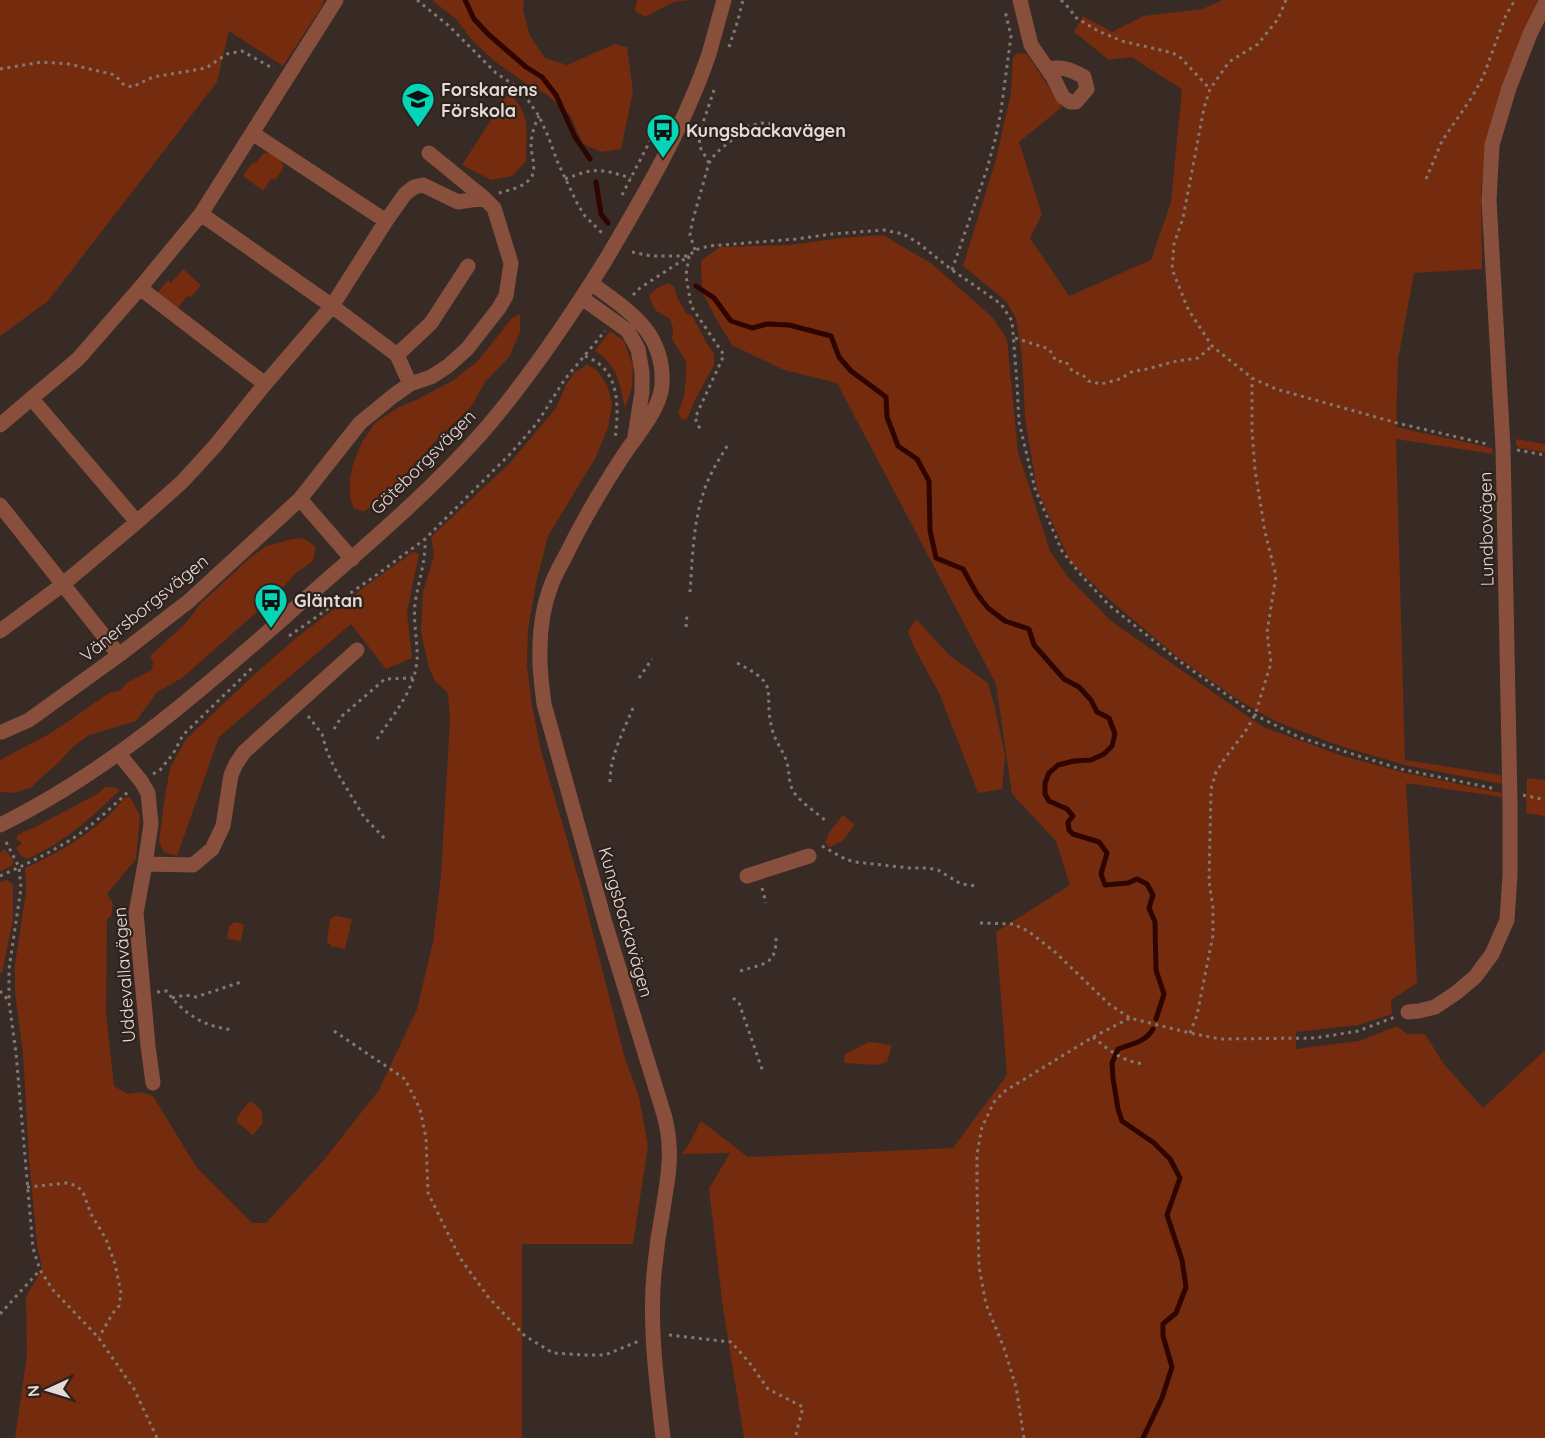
<svg xmlns="http://www.w3.org/2000/svg" width="1545" height="1438" viewBox="0 0 1545 1438" font-family="Quicksand,sans-serif">
<style>
.green{fill:#742b0e}
.lines{fill:none;stroke-linecap:round;stroke-linejoin:round}
.stream{stroke:#2f0500;stroke-width:5}
.path{stroke:#837873;stroke-width:3;stroke-dasharray:3 4.5;stroke-linecap:butt}
.minor{stroke:#88503c;stroke-width:15}
.labels{text-anchor:middle;dominant-baseline:central;stroke-width:4.5;stroke-linejoin:round;paint-order:stroke}
.poi-label{font-size:18px;font-weight:bold;fill:#e4dbd7;stroke:#2e211c;text-anchor:start}
.street-label{font-size:18px;fill:#e4dbd7;stroke:#2e211c}
</style>
<rect width="100%" height="100%" fill="#382b26"/>
<path class="green" d="M0,0H324L321,8L283,66L229,31L217,82L48,301L0,336Z
M432,0H524L523,10L530,36L545,58L567,65L615,44L627,47L633,92L621,149L601,152L583,144L570,115L546,94L528,85L493,60L471,39L457,20Z
M637,0H690L673,2L645,17L635,11Z
M1223,0H1543L1486,142L1481,190L1482,269L1414,273L1398,360L1396,427L1492,448L1493,454L1396,439L1405,760L1501,775L1502,784L1405,765L1340,746L1277,722L1240,701L1180,659L1111,601L1071,563L1037,490L1025,419L1022,355L1016,319L1006,301L963,266L996,159L1011,93L1013,57L1018,53L1027,54L1062,107L1019,142L1042,214L1030,238L1069,296L1151,260L1171,202L1182,89L1131,57L1109,60L1074,32L1083,16L1112,32L1144,16L1202,9Z
M509,92C532,118 526,128 526,161L512,176L491,180L462,165Z
M264,153C275,154 279,157 284,167L275,180L271,179L263,191L243,176L252,163H256Z
M883,235L932,264L992,317L1007,339L1018,452L1050,551L1068,577L1111,621L1263,727L1343,756L1406,773L1502,793V797L1406,783L1417,983L1391,1000L1392,1014L1358,1025L1296,1032V1049L1359,1041L1397,1026L1407,1034H1425L1443,1063L1483,1108L1545,1050V1438H744L723,1308L709,1189L730,1153L682,1154L689,1144L701,1121L748,1157L953,1148L1007,1075L996,932L1070,885L1056,841L1012,794L996,684L837,383L784,370L732,345L715,317L702,291L701,261L720,247L790,245L840,238Z
M183,269L201,285L191,297L187,296L176,310L156,295L168,280L171,283Z
M668,283L674,287L678,299L686,313L693,317L706,342L714,354V365L696,398L687,419L682,420L678,413L684,396L686,378V361L672,339L673,328L670,319L655,310L649,295L657,288Z
M520,314V332L509,357L485,382L471,407L440,436L391,490L378,503L364,511L354,509L350,498V480L353,464L362,442L375,423L399,407L418,399L452,381L478,361L512,318Z
M610,331L624,341L633,366L632,387L625,408C620,384 617,364 595,351Z
M587,365L597,370L607,385L612,403L608,427L596,457L548,536L536,583L528,630L527,665L532,706L541,751L583,894L624,1055L639,1097L648,1146L633,1244H522V1438H15L27,1355L26,1297L42,1269L37,1245L29,1160L23,1053L15,992V964L26,892L25,868C53,856 81,839 105,819C112,813 118,805 124,798L130,797L140,816L136,859L107,894L113,903L111,916L107,919L106,1012L114,1086L128,1094L141,1092L153,1096L197,1168L252,1223H266L323,1161L379,1090L417,1009L433,942L441,875L450,719L448,693L435,681L429,668L421,632L423,591L434,556L431,537L510,463L556,408L566,385L575,372Z
M1516,439L1545,444V452L1520,448L1516,445Z
M303,538L316,547L313,561L296,573L276,595L182,678L157,692L136,721L89,735L74,746L58,763L30,788L14,793L0,792V760L51,733L109,693L119,691L128,682L152,670L153,662L150,656L187,622L200,604L252,556L267,546L292,539Z
M413,552L419,554L414,578L407,613L412,658L386,669L351,624L219,737L177,856L164,852L159,841L164,803L170,768L186,739L255,674L295,639L326,615Z
M916,619L950,656L988,683L995,708L1005,756L1002,789L978,793L940,695L915,649L908,632Z
M1527,778L1545,780V816L1526,813Z
M105,787H112L120,790C90,819 65,842 27,859L21,856L16,848L22,843L16,839L19,834L37,826L99,793Z
M843,815L855,825L842,841L830,847L825,843L830,831Z
M5,849L13,860L12,866L0,871V853Z
M7,880L13,885V920L2,973L0,972V882Z
M335,916L352,919L345,949L331,946L327,941L330,919Z
M235,922L244,924L241,941L227,939L229,926Z
M869,1042L892,1045L887,1062L877,1065L844,1063L845,1054Z
M250,1101L261,1109L263,1123L253,1135L237,1122V1117Z"/>
<g class="lines">
<path class="stream" d="M465,0L474,19L488,34L526,67L542,77L556,95L575,137L590,159
M596,182L601,214L608,223
M696,286L714,298L731,321L752,328L767,324L789,325L831,336L839,357L851,371L886,397L887,417L898,446L917,459L929,481L930,530L936,558L963,569L977,594L988,608L1005,621L1029,629L1034,645L1064,679L1079,687L1091,700L1097,712L1109,718L1115,734L1112,746L1104,754L1091,760L1074,761L1058,765L1049,773L1045,783V794L1049,801L1067,809L1073,816L1068,822L1069,830L1073,834L1099,842L1107,853L1101,874L1105,885L1128,883L1137,879L1147,884L1153,895L1149,908L1155,922L1156,970L1164,994L1156,1019
M1143,1438L1162,1398L1172,1367L1163,1336V1324L1176,1313L1186,1287L1182,1260L1167,1215L1180,1178L1170,1159L1154,1143L1122,1121L1118,1109L1113,1078L1112,1063L1118,1049C1131,1044 1146,1042 1153,1029"/>
<path class="path" d="M417,0L449,26L496,73L511,83L525,96L539,116L548,136L558,163L578,205L585,216L602,233
M1061,0L1070,9L1075,17L1098,31L1122,41L1173,53L1181,58L1210,89
M1286,0L1278,19L1258,44L1229,62L1210,89L1204,108L1183,218L1174,244L1172,269L1188,309L1212,346L1252,378L1276,389L1397,423L1487,444
M729,47L738,20L743,0
M0,69L41,62L69,64L115,75L123,84L132,87L153,77L206,68L227,54L242,51L274,69
M709,163L700,147L699,135L714,90
M565,179C596,167 600,169 631,178
M1426,179L1442,141L1472,97L1483,77L1506,15L1515,0
M499,193C509,190 526,187 532,176C536,168 532,156 531,148C531,136 534,126 539,116
M622,195L651,139
M695,250L690,235L692,223L709,163L716,153L749,126L761,123L774,124
M632,252L651,256H689L695,250L709,246L796,239L832,234L884,230L903,234L917,242L952,270L1001,304L1012,321L1017,383L1019,422L1035,489L1062,551L1081,575L1109,605L1178,660L1255,715L1301,738L1401,769L1496,789
M689,256L686,275L691,306L724,355L695,418L701,431
M952,270L987,169L995,140L1001,111L1011,36L1005,11
M633,295L640,288L689,256
M1015,338L1049,349L1056,361L1066,362L1073,372L1083,375L1088,381L1101,384L1120,379L1133,371L1143,370L1177,361L1198,358L1212,346
M585,356C589,358 594,360 598,363C621,380 618,414 615,440
M1517,450L1545,455
M690,592C693,552 693,509 712,472C717,462 723,453 729,443
M686,627L687,614
M289,636L375,576L425,539L511,453L537,423L565,379L605,331
M737,663C783,686 762,690 772,729C775,742 784,751 787,763C790,773 788,785 795,794C802,803 817,813 826,821
M639,678L652,659
M308,716L322,734L327,752L335,769L364,817L386,840
M334,729L342,716L385,679L413,678
M377,739C393,715 415,690 417,660C418,642 413,623 415,604C418,582 426,562 425,539
M153,774L160,770L173,754L183,735L252,668
M610,782C610,756 623,732 633,708
M1523,795L1545,800
M6,842L19,867L21,888L9,969V1002L16,1053L33,1248L40,1270L53,1290L98,1337L134,1389L157,1438
M822,846L845,859L855,862L910,868H928L938,870L961,884L976,886
M0,876C25,865 49,853 72,839C93,825 112,807 130,790
M762,888L766,903
M980,923L1013,924L1028,931L1055,952L1109,1004L1130,1018L1190,1033L1220,1039L1316,1038L1358,1031L1395,1017
M740,971C766,963 777,965 776,934
M0,991L8,1000
M157,992L167,991C175,1004 193,1019 208,1024C215,1027 223,1028 231,1030
M172,998L185,995L196,997L241,982
M733,998L739,1003L763,1072
M334,1031L405,1079L420,1109L426,1138L428,1193L460,1258L489,1298L525,1336L553,1353L584,1355H605L639,1341
M1190,1033L1197,1015L1213,935V908L1209,881L1211,789L1216,772L1225,758L1245,732L1255,715L1271,663L1267,632L1276,576L1265,532L1255,470L1252,429V378
M1093,1037C1110,1051 1123,1062 1145,1064
M27,1187L67,1183L77,1186L83,1192L91,1214L106,1239L115,1264L121,1293L119,1306L113,1313L99,1337
M0,1314L40,1270
M669,1335L731,1342L749,1362L768,1389L803,1407L795,1438
M1024,1438L1016,1387L1004,1348L986,1304L979,1267L977,1188V1154L982,1127L994,1102L1005,1091L1093,1037L1130,1018"/>
<path class="minor" d="M1020,0L1031,45L1053,77L1063,97L1070,102H1076L1087,89L1084,77C1072,70 1062,66 1048,69
M252,133L386,221
M429,153L484,198
M201,214L332,306L397,355L410,384
M591,283C629,311 665,332 662,385C660,410 636,436 623,456C602,488 583,520 566,555C561,564 556,573 552,583C544,603 540,629 540,650C539,669 542,686 544,704L605,923L665,1118C667,1127 669,1136 669,1145C671,1167 666,1188 663,1209C659,1230 656,1251 654,1273C649,1328 657,1384 663,1438
M140,288L265,384
M582,298L628,331L638,349L642,372V392L635,436
M397,355L431,323L468,266
M32,399L137,522
M0,425L78,359L140,288L201,214L336,0
M0,505L119,655
M0,631L62,585L137,522L182,482L215,446L265,384L332,306L386,221L405,194L414,187L423,185L458,202L484,198L494,208L511,263L506,296L499,308L467,349L448,366L431,377L410,384L393,396L360,423L300,499
M2,732L29,720L119,655L189,601L300,499L352,559
M119,754L141,781L148,793L151,824L145,864L136,913L148,1046L153,1083
M0,825C108,772 196,695 286,616C352,557 421,501 480,435C527,381 567,322 605,261C644,195 684,127 709,54C714,36 719,18 724,0
M145,864L193,865L212,849L223,826L231,775L236,764L244,752L357,650
M747,876L809,856
M1408,1012L1419,1011L1435,1007L1456,993L1475,977L1492,954L1507,920L1510,875V802L1503,447L1489,200L1492,145L1509,88L1530,34L1545,4"/>
</g>
<defs>
<symbol id="school-pin" viewBox="-11 -11 22 30"><path d="M0 17L-7.5 6A9.5 9.5 0 1 1 7.5 6Z" fill="#04d5b6" stroke="#2e211c"/><path d="M0-5L7-2L0 1L-7-2ZM-4 1L0 2.5L4 1V4Q0 6-4 4Z" fill="#111"/></symbol>
<symbol id="bus-pin" viewBox="-11 -11 22 30"><path d="M0 17L-7.5 6A9.5 9.5 0 1 1 7.5 6Z" fill="#04d5b6" stroke="#2e211c"/><path d="M-5-6H5V4H4V6H2V4H-2V6H-4V4H-5ZM-3.5-4V0h7V-4ZM-3.5 1.2v1.5H-2V1.2ZM2 1.2v1.5H3.5V1.2Z" fill="#111"/></symbol>
</defs>
<g fill-rule="evenodd">
<use href="#school-pin" x="399" y="80" width="38" height="52"/>
<use href="#bus-pin" x="644" y="111" width="38" height="52"/>
<use href="#bus-pin" x="252" y="581" width="38" height="52"/>
</g>
<g class="labels">
<g class="poi-label">
<text x="441" y="89">Forskarens<tspan x="441" dy="21">Förskola</tspan></text>
<text x="686" y="130">Kungsbackavägen</text>
<text x="294" y="600">Gläntan</text>
</g>
<g class="street-label">
<text transform="translate(423 462) rotate(-45)">Göteborgsvägen</text>
<text transform="translate(1486 529) rotate(-91)">Lundbovägen</text>
<text transform="translate(144 608) rotate(-39)">Vänersborgsvägen</text>
<text transform="translate(626 922) rotate(74)">Kungsbackavägen</text>
<text transform="translate(124 975) rotate(-94)">Uddevallavägen</text>
</g>
</g>
<g transform="translate(48 1390) rotate(266)" stroke="#2e211c" stroke-width="4.5" paint-order="stroke">
<path d="M0-4.5L10 22L0 15L-10 22Z" fill="#e4dbd7"/>
<text y="-9" font-size="16" font-weight="bold" text-anchor="middle" fill="#e4dbd7">N</text>
</g>
</svg>
